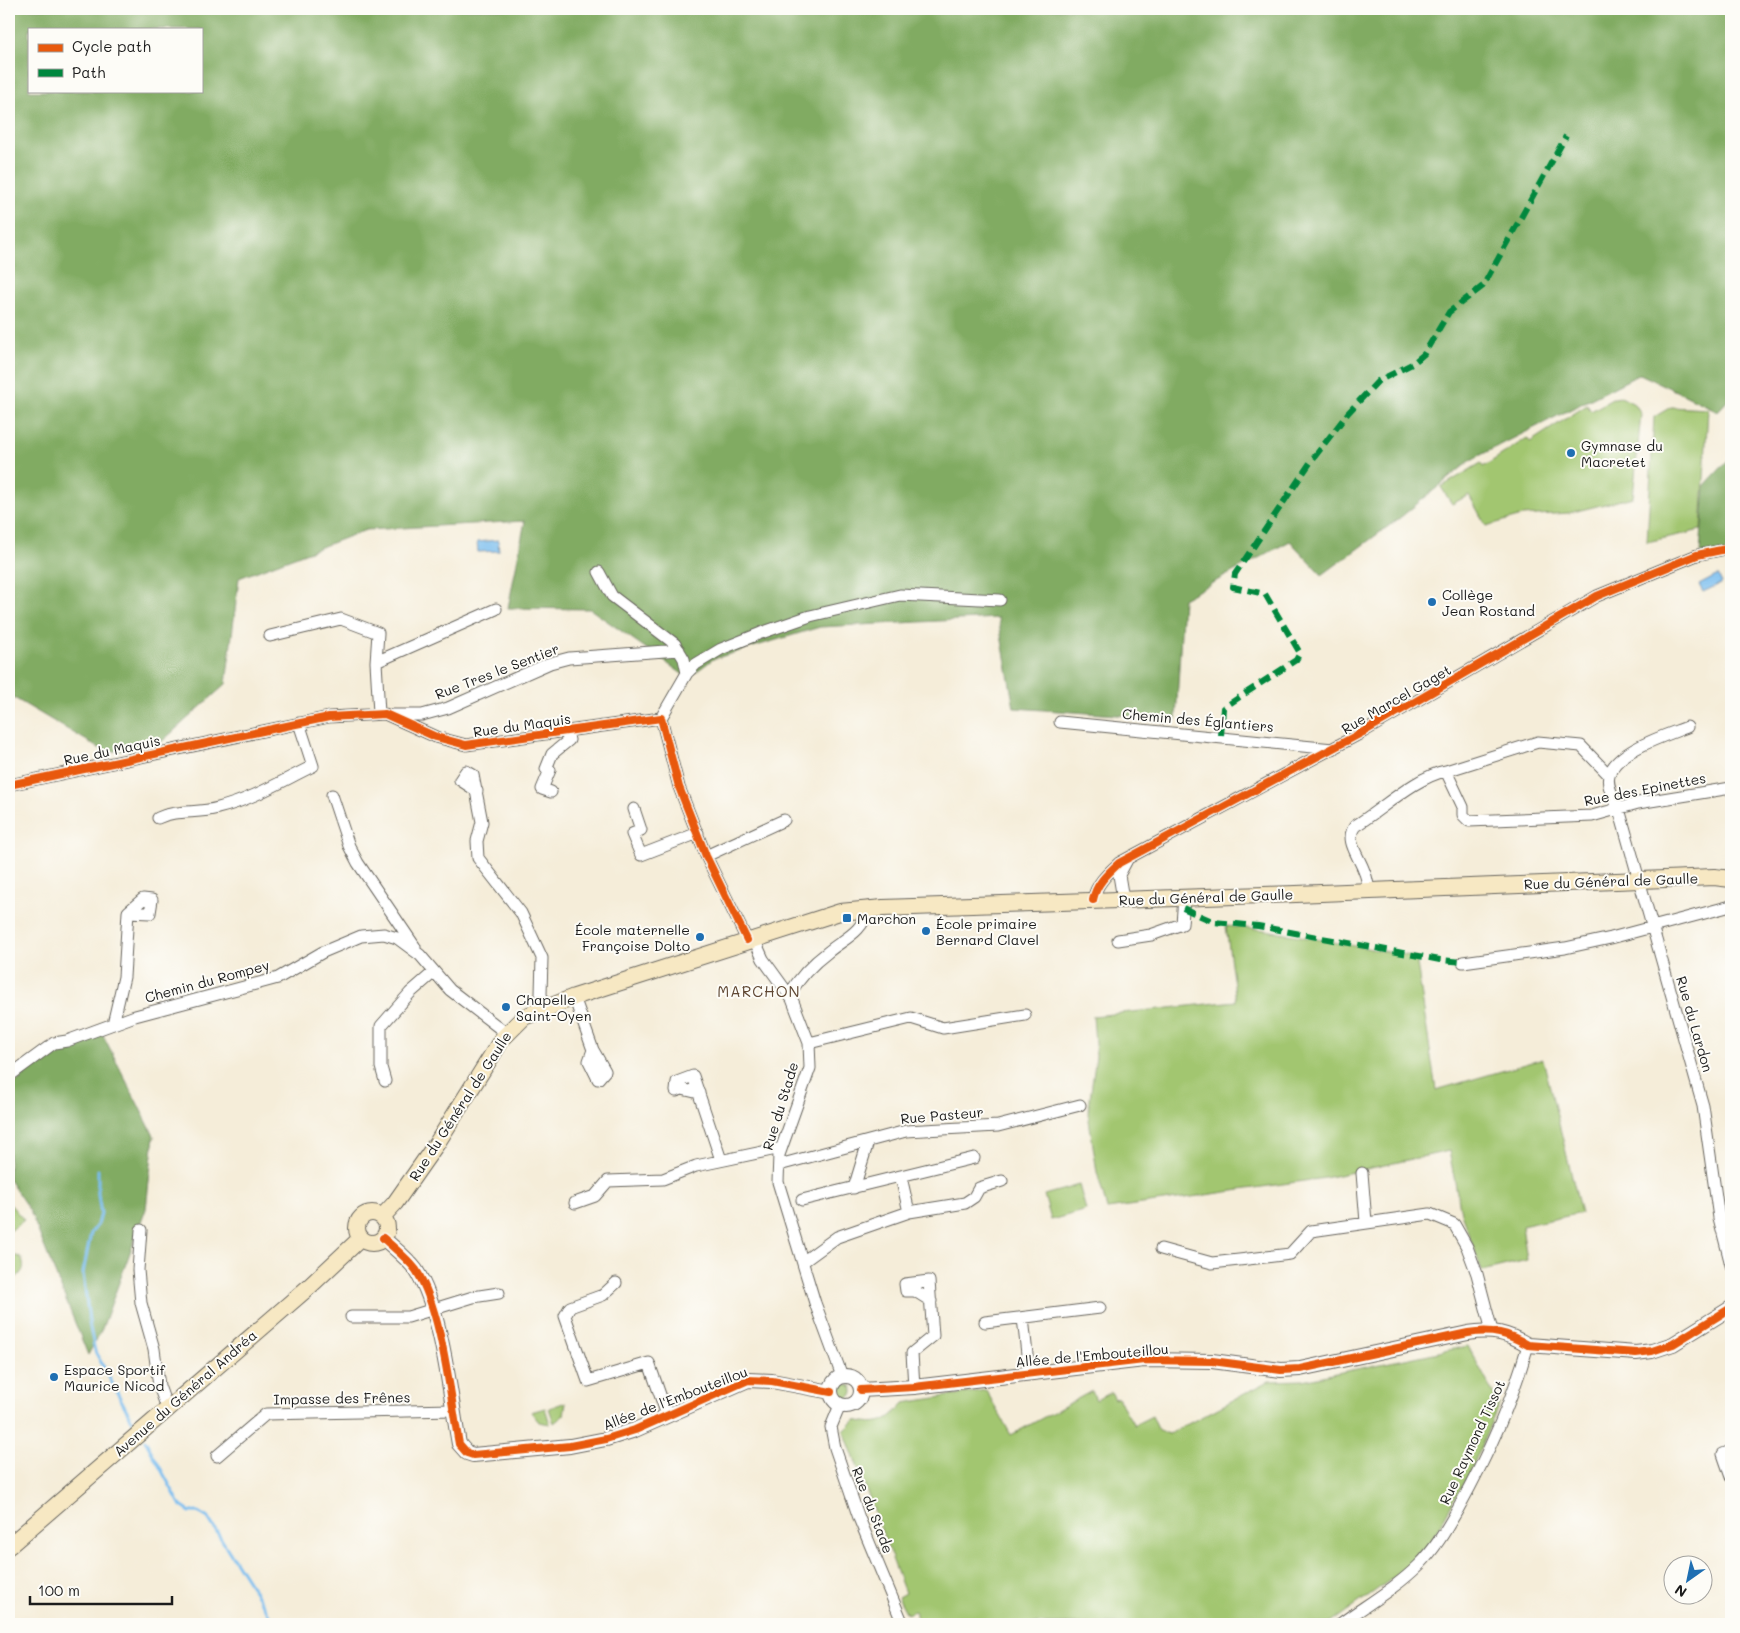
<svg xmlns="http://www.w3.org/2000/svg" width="1740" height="1633" viewBox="0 0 1740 1633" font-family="Mali,sans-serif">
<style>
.green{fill:#a2c670;stroke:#5f7146}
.forest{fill:#81ab62;stroke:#4e643f;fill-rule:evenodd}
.water{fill:#79bdef;stroke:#4a6c86}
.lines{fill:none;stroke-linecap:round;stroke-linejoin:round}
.stream{stroke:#79bdef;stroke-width:3}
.minor-casing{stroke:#68655e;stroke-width:13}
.tertiary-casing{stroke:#68655e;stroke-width:16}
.secondary-casing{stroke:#68655e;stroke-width:18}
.minor{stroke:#fff;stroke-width:11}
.tertiary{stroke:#fff;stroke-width:14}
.secondary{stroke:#f7e8c3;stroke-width:16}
.quiet{stroke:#00873e;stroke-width:6;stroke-dasharray:12 6;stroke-linecap:butt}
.cycleway-casing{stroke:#fdfcf7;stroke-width:11}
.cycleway{stroke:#e8590c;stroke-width:8}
.poi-dot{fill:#1f6fb2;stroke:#fdfcf7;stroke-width:2}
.labels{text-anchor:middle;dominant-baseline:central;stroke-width:4;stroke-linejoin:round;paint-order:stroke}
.poi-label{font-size:14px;fill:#1c1c1c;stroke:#fdfcf7;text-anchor:start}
.street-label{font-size:14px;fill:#1c1c1c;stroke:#fdfcf7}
.neighbourhood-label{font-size:15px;letter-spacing:1px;fill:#604834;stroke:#fdfcf7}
</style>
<rect width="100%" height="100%" fill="#fdfcf7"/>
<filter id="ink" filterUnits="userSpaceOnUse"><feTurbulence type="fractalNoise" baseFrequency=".02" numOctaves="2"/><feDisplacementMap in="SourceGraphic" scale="10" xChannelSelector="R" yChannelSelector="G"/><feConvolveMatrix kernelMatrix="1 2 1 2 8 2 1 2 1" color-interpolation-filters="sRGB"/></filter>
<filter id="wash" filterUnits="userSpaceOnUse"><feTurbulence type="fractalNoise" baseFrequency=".0096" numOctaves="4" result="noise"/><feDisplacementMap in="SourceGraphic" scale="20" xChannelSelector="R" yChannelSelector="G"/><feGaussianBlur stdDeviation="1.12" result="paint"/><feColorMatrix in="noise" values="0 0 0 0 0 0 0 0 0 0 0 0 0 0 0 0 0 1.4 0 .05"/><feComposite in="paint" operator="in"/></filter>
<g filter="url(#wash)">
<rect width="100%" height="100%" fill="#f5edd9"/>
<path class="green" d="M1621,397L1636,405L1641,414L1633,497L1569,513L1522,516L1486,526L1469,495L1452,504L1441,487L1481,463L1483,467L1527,438L1530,442L1587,405L1591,411L1614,398Z
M1671,407L1708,409L1701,530L1647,542L1654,417Z
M1226,926L1266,930L1416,957L1436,1090L1543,1059L1581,1213L1522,1226L1527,1260L1482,1271L1461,1213L1449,1151L1325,1178L1107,1209L1097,1172L1088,1113L1096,1056L1093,1016L1236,1001Z
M1079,1185L1086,1210L1051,1220L1044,1195Z
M9,1203L24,1220L9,1232Z
M16,1256L21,1257C28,1271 19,1275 9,1284V1257Z
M1468,1346L1499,1404L1472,1468L1427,1548L1400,1573L1329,1624H920L914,1611L907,1614L898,1597L905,1593L844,1431L855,1420C879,1426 888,1422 904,1403L986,1390L1011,1435L1092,1391L1096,1400L1111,1392L1115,1399L1118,1398L1134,1425L1152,1416L1159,1431L1169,1434L1269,1381L1303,1380Z
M839 1391a7 7 0 1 1 14 0a7 7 0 1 1-14 0Z
M566,1402L564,1415L554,1423L549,1408Z
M545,1408L550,1424L539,1422L531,1412Z"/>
<path class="forest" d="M9,9H1731V397L1718,411L1640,374L1471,460L1401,517L1322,575L1290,541L1183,599L1176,719L1014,708L998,618L820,627L713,659L688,678L590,609L508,608L525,521L366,530L239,578L226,684L157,746L106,752L9,695ZM29,29H201V91H29Z
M1731,457V555L1700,553L1705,485Z
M101,1031L154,1136L146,1209L102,1329L88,1355L30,1211L9,1180V1094C25,1061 70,1047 101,1031Z"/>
<path class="water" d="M498,540L499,551L478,552L477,542Z
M1718,575L1722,583L1703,592L1699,585Z"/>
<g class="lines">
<path class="stream" d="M98,1170V1194L101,1214L98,1224L91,1233L83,1273L90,1328L95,1351L134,1424
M145,1440L181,1506L190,1512H198L208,1518L275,1624"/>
</g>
</g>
<g filter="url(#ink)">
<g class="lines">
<defs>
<path id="minor" d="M599,572L612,596L675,644L684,659L687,673
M270,636L341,619L378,633L376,662
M379,713L376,662L496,609
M392,715H422L448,708L550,663L569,658L679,650
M661,718L687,673L696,664L721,649L761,633L810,616L900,595L1000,600
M1060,722L1333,749
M1687,727C1667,735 1614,751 1609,776C1606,787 1615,799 1619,809L1703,1106L1719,1218L1731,1265
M1446,771L1538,742L1581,746L1609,775
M9,785L329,717L385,714L436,737L466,745L661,718L679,787L706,856L747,940
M477,791L460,780L466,771L473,775L482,822L477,841L478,858L521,913L542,958L541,994L544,1007
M551,792L542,789L550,770L546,769L552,754L569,740L567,732
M332,795L349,846L358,863L415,947
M634,809L641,830L632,834L641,855L698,833
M158,818C177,809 198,814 218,808C251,800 282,781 313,766L299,723
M706,856L784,820
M1369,891C1368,885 1367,877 1364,871C1359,856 1344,840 1355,826C1381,810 1417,776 1446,771L1463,807V815L1469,821L1592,816L1638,803L1731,788
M1123,899L1119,875L1127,860
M1093,900C1096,884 1107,874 1119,863L1363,732L1597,596L1697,555L1731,548
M754,939L763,959L792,999L809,1043L810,1068L779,1155L778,1182L815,1303L842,1376
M1118,940L1151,935L1182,924L1184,897
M1463,962L1565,948L1611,938L1731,906
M789,995C799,978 812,964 828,952C845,938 863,932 868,909
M574,997L593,1050L605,1071L598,1079L589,1061L593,1050
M113,1024L124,977L128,912L143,899L152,900L150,913L128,912
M809,1043L911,1018L943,1028L1025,1015
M9,1076L54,1043L67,1041L135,1016L278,978L323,952L361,936L384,934L397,938L420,955L450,990L506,1033
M385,1081L381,1067V1026L410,993L434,972
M699,1093L682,1089L676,1091L677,1082L693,1076L721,1160
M779,1165L906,1131L998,1126L1080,1105
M1362,1173L1366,1222
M901,1177L909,1212
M854,1188L868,1142
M802,1200L974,1158
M575,1203L595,1196L608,1181L663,1179L696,1166L781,1148
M141,1230L138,1270L141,1303L154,1349L159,1386L167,1408
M1161,1249L1212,1263L1257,1258L1290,1254L1311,1231L1430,1214L1454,1224L1467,1247L1477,1274L1492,1331
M804,1261L837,1237L909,1212L965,1203L974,1197L979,1188L1002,1181
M616,1283L603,1295L570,1307L565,1316L588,1381L649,1363L667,1415
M351,1317H408L473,1297L499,1293
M1023,1318L1029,1372
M985,1322L1100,1308
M914,1387L912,1353L933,1336L929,1281L905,1284L906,1291H915L931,1301
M844,1406L838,1410L831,1427L835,1448L859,1518L903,1624
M1731,1451L1723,1454L1731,1477
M217,1456L266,1414L453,1410
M1340,1624C1366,1605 1396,1588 1419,1565C1436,1548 1447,1528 1458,1509C1487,1457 1512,1402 1528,1345"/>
<path id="tertiary" d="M383,1238C394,1248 407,1258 416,1270C442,1310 450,1395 459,1444L467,1453L473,1455L570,1446L606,1439L635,1430L748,1380L772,1381L831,1392
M831 1391a15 15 0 1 1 30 0a15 15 0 1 1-30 0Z
M861,1390L914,1387L1144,1360L1212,1361L1281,1370L1300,1369L1468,1333C1492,1329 1508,1333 1528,1345L1636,1353L1652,1351L1673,1344L1731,1308"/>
<path id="secondary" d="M357 1228a15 15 0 1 1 30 0a15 15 0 1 1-30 0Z
M382,1217L395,1203L437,1143L502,1039L524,1017L574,997L840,912L883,908L1296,894L1714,877L1731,879
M9,1546L310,1286L361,1238"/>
</defs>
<use href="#minor" class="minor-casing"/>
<use href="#tertiary" class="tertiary-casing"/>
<use href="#secondary" class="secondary-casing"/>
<use href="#minor" class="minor"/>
<use href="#tertiary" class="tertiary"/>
<use href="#secondary" class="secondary"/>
<path class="quiet" d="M1221,736L1223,708L1296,660L1300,653L1265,594L1233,587L1235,574L1312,460L1348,413L1378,381L1412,364L1424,354L1449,312L1483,286L1566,136
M1183,908L1214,922L1258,926L1440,960L1463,962"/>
<defs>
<path id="cycleway" d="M9,785L329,717L385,714L436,737L466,745L661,718L679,787L706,856L747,940
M1093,900C1096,884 1107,874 1119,863L1363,732L1597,596L1697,555L1731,548
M383,1238C394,1248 407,1258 416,1270C442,1310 450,1395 459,1444L467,1453L473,1455L570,1446L606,1439L635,1430L748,1380L772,1381L831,1392
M861,1390L914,1387L1144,1360L1212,1361L1281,1370L1300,1369L1468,1333C1492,1329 1508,1333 1528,1345L1636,1353L1652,1351L1673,1344L1731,1308"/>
</defs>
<use href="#cycleway" class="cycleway-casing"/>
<use href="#cycleway" class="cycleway"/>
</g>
</g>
<g class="poi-dot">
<circle cx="1571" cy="453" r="5"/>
<circle cx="1432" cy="602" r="5"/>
<rect x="842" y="913" width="10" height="10" rx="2.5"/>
<circle cx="926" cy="931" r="5"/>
<circle cx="700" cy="937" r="5"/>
<circle cx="506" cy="1007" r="5"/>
<circle cx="54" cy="1377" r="5"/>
</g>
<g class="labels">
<g class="poi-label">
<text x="1581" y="445">Gymnase du<tspan x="1581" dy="16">Macretet</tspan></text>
<text x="1442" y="594">Collège<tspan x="1442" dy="16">Jean Rostand</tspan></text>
<text x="857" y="918">Marchon</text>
<text x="936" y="923">École primaire<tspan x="936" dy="16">Bernard Clavel</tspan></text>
<text x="690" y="929" text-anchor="end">École maternelle<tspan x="690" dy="16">Françoise Dolto</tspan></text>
<text x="516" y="999">Chapelle<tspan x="516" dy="16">Saint-Oyen</tspan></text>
<text x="64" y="1369">Espace Sportif<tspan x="64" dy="16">Maurice Nicod</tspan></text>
</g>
<g class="street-label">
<text transform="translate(497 671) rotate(-21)">Rue Tres le Sentier</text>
<text transform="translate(1396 699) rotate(-30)">Rue Marcel Gaget</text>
<text transform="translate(1198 720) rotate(5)">Chemin des Églantiers</text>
<text transform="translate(522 725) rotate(-8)">Rue du Maquis</text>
<text transform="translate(112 750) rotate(-12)">Rue du Maquis</text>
<text transform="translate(1645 789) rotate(-11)">Rue des Epinettes</text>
<text transform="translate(1611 881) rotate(-2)">Rue du Général de Gaulle</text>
<text transform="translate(1206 897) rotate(-2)">Rue du Général de Gaulle</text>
<text transform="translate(207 981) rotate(-15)">Chemin du Rompey</text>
<text transform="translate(1695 1024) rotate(74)">Rue du Lardon</text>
<text transform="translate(460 1106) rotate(-57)">Rue du Général de Gaulle</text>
<text transform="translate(780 1106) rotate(-73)">Rue du Stade</text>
<text transform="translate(942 1115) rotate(-5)">Rue Pasteur</text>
<text transform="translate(1092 1355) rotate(-5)">Allée de l'Embouteillou</text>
<text transform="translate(185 1393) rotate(-41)">Avenue du Général Andréa</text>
<text transform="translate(342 1398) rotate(-1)">Impasse des Frênes</text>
<text transform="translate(675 1398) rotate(-21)">Allée de l'Embouteillou</text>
<text transform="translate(1472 1442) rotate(-65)">Rue Raymond Tissot</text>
<text transform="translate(873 1510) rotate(69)">Rue du Stade</text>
</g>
<g class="neighbourhood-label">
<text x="759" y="991">MARCHON</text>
</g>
</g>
<rect width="1740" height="1633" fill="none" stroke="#fdfcf7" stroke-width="30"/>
<rect x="28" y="28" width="175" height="65" fill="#fdfcf7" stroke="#a3a29f"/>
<rect x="38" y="44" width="25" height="8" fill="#e8590c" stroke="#a3a29f"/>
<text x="72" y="52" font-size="15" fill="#1c1c1c">Cycle path</text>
<rect x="38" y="69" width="25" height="8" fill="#00873e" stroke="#a3a29f"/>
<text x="72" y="78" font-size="15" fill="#1c1c1c">Path</text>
<g transform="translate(1688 1580) rotate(213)"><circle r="24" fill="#fdfcf7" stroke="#a3a29f"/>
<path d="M0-4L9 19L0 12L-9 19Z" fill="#1f6fb2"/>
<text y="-8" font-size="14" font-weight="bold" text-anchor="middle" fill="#1c1c1c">N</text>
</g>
<path d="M30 1596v8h142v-8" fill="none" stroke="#1c1c1c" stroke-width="2.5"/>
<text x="38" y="1596" font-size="15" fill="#1c1c1c" stroke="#fdfcf7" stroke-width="4" paint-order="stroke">100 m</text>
</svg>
